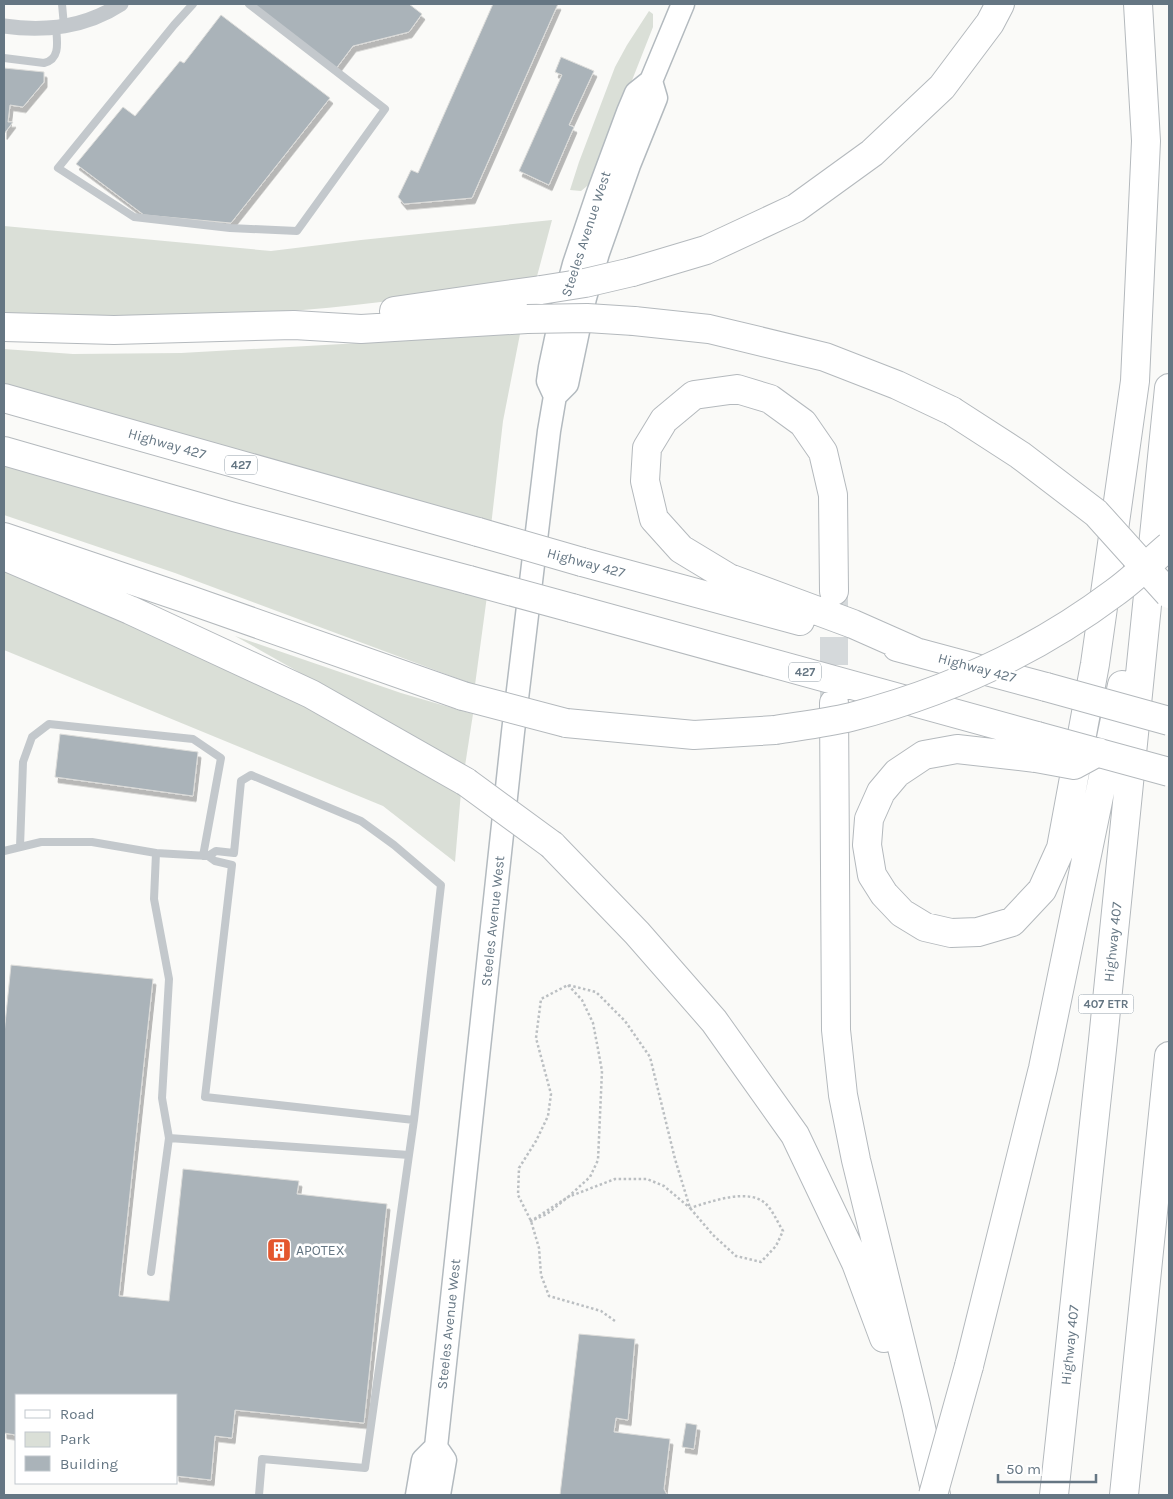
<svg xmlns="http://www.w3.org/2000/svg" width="1173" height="1499" viewBox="0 0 1173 1499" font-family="Karla,sans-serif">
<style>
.green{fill:#dadfd7}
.building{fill:#aab3b9;stroke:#dcdcda;filter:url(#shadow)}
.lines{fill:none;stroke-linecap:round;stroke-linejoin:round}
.highway-tunnel{stroke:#d5d9db;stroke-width:28;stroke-dasharray:28 14;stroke-linecap:butt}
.secondary-casing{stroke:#b3babf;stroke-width:25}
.highway-casing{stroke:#b4b9bd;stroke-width:30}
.path{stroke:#bbbfc2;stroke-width:2.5;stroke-dasharray:2.5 2.5;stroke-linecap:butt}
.lane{stroke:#c3c8cc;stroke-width:8}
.street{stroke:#c3c8cc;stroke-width:15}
.secondary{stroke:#fff;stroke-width:22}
.highway{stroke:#fff;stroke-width:28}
.highway-bridge-casing{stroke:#b4b9bd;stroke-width:30;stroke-linecap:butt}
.highway-bridge{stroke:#fff;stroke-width:28}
.labels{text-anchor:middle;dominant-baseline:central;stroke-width:5;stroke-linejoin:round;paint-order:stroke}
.shield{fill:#fff;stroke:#939fa8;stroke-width:1}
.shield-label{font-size:12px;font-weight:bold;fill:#657683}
.street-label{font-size:14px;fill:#657683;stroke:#fff}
.poi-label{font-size:14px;fill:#657683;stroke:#fff;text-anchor:start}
</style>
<defs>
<filter id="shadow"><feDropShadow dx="3" dy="5.5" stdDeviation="0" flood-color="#0004"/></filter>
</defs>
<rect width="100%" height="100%" fill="#fafaf8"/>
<path class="green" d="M649,11L653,14V27L592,182L581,191L570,190L579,162L615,67L627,45Z
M552,220L536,280C458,291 381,304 303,310C203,317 103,317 4,314V226L271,251L361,240Z
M520,334L503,421L491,526L4,390V349L73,354L181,353Z
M4,461L487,596L475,685L175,573L4,515Z
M4,567L310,705L461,792L455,862L383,806L4,650Z
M235,636L401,693L473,714L465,766Z"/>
<path class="building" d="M249,4H409L422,14L409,32L353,46L335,70Z
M493,4H558L472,198L404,204L398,197L411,170L418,173Z
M221,15L330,98L231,223L144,215L76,164L123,107L135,116L180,61L184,63Z
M561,57L594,71L569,125L574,127L549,185L519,171L562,75L555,72Z
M4,68L44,72V82L23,107L10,105L8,122H13L4,134Z
M60,734L198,752L193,796L55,777Z
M11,965L153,979L119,1296L169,1301L183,1169L299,1181L297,1194L387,1204L364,1423L235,1410L232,1438L215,1436L211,1480L176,1476V1395H16V1435L4,1433V1034Z
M579,1334L635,1339L628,1420L616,1418L614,1432L670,1439L664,1489L667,1495H560Z
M686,1423L697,1425L694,1449L682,1447Z"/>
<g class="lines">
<path class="highway-tunnel" d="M834,595V702"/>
<defs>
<path id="secondary" d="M555,396L548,381L550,367L564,301L574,264L598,193L628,112L636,93L651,81L683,4
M417,1495L423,1460L436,1447
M439,1495L445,1460L436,1447L513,732L549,431L555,396L567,384L585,298L598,253L629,165L656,98L651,81"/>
<path id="highway" d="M632,272L706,250L796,208L872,153L942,87L990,23L1000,4
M394,311L541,290
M634,321L709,329L825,357L897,385L952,411
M4,327L114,330L294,325L361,329L527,319
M4,398L478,532
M4,451L230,516L469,580
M4,537L187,599L463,696
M4,556L130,610L311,694L466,782
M582,562L800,621
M834,591L833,495L823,452L803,423L770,399L737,389L694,395L664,420L647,448L645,481L654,519L681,549L729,578L853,624L914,651
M572,608L1037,736
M897,647L1046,687
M834,703L836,1030L843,1095L856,1160L916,1405L936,1495
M566,723L694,735L775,730
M1036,758L957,749L924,755L897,773L881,792L869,819L867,845L872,875L884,894L902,913L925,927L951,933L978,932L1012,922L1042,890L1061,848L1095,664L1135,381L1146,141L1138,4
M552,845L637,933L714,1021L795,1135L856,1263L884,1338
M969,1366L1043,1068L1122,685
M1054,1495L1103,1040L1169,388
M1124,1495L1169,1056"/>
</defs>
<use href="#secondary" class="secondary-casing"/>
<use href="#highway" class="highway-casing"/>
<path class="path" d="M568,985L582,1000L593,1023L598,1049L602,1071L598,1160L590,1177L568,1197L531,1221L547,1214L568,1197L615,1179H647L664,1186L690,1208C710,1202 749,1187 766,1204C773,1211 778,1223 783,1231L776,1246L761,1262L736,1256L713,1235L690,1208L675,1159L650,1057L625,1021L596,992L568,985L541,999L536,1038L551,1094L548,1116L536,1141L519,1168L518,1195L531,1221L539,1248L541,1275L549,1296L601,1311L615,1321"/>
<path class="lane" d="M62,4L64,26
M193,4L174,25L58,168L134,217L230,228L297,231L385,109L249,4
M4,58L44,63C61,59 57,41 56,27
M20,847L23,762L32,737L49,724L193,739L221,758L203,856
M4,851L41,842H92L156,853L154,899L169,979L162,1098L169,1138
M156,853L208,856L215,861L232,865L205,1097L414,1120L441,885L394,845L361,821L251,775L241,781L234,853L216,851L208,856
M409,1155L414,1120
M151,1272L169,1138L409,1155L365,1468L262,1459L259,1495"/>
<path class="street" d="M4,26C44,32 86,27 121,4"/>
<use href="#secondary" class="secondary"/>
<use href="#highway" class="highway"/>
<defs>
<path id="highway-bridge" d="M541,290L585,283L632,272
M527,319L587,318L634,321
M952,411L1020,455L1096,513L1169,594
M478,532L582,562
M469,580L572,608
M1046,687L1169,721
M463,696L566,723
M775,730C800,726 826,723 851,717C947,692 1034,653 1114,593C1134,579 1151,561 1169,546
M1037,736L1169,772
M1036,758L1074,765L1098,752
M466,782L552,845
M933,1495L969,1366"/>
</defs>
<use href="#highway-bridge" class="highway-bridge-casing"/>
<use href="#highway-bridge" class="highway-bridge"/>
</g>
<defs>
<symbol id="building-square" viewBox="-11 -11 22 22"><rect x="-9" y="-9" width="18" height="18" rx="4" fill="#e4572e" stroke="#fff"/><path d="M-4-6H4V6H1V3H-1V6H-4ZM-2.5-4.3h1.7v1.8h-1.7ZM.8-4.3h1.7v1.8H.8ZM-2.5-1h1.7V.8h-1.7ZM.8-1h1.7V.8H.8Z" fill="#fff"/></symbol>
</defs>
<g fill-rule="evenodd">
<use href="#building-square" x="265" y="1236" width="28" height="28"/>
</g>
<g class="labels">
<g class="shield">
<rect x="225" y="455.5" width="32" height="19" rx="4"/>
<rect x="789" y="662.5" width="32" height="19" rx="4"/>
<rect x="1078.5" y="994.5" width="55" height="19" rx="4"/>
</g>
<g class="shield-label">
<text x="241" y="465">427</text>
<text x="805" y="672">427</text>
<text x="1106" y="1004">407 ETR</text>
</g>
<g class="street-label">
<text transform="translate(586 234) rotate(-72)">Steeles Avenue West</text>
<text transform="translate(167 444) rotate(16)">Highway 427</text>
<text transform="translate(586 563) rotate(15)">Highway 427</text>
<text transform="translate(977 668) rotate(15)">Highway 427</text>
<text transform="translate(493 921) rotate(-84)">Steeles Avenue West</text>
<text transform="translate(1113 942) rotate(-84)">Highway 407</text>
<text transform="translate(449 1324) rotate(-84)">Steeles Avenue West</text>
<text transform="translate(1070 1345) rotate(-84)">Highway 407</text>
</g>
<g class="poi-label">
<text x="296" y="1250">APOTEX</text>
</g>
</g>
<rect width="1173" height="1499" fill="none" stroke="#657683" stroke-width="10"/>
<rect x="15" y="1394" width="162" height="90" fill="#ffffff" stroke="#c1c8cd"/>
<rect x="25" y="1410" width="25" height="8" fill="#ffffff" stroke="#c1c8cd"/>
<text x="60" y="1419" font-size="15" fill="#657683">Road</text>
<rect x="25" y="1432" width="25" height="15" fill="#dadfd7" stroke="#c1c8cd"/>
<text x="60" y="1444" font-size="15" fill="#657683">Park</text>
<rect x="25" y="1456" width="25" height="15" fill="#aab3b9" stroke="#c1c8cd"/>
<text x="60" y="1469" font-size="15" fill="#657683">Building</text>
<path d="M998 1474v8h98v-8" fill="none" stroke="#657683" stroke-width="2.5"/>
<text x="1006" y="1474" font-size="15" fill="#657683" stroke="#ffffff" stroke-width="4" paint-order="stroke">50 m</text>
</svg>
